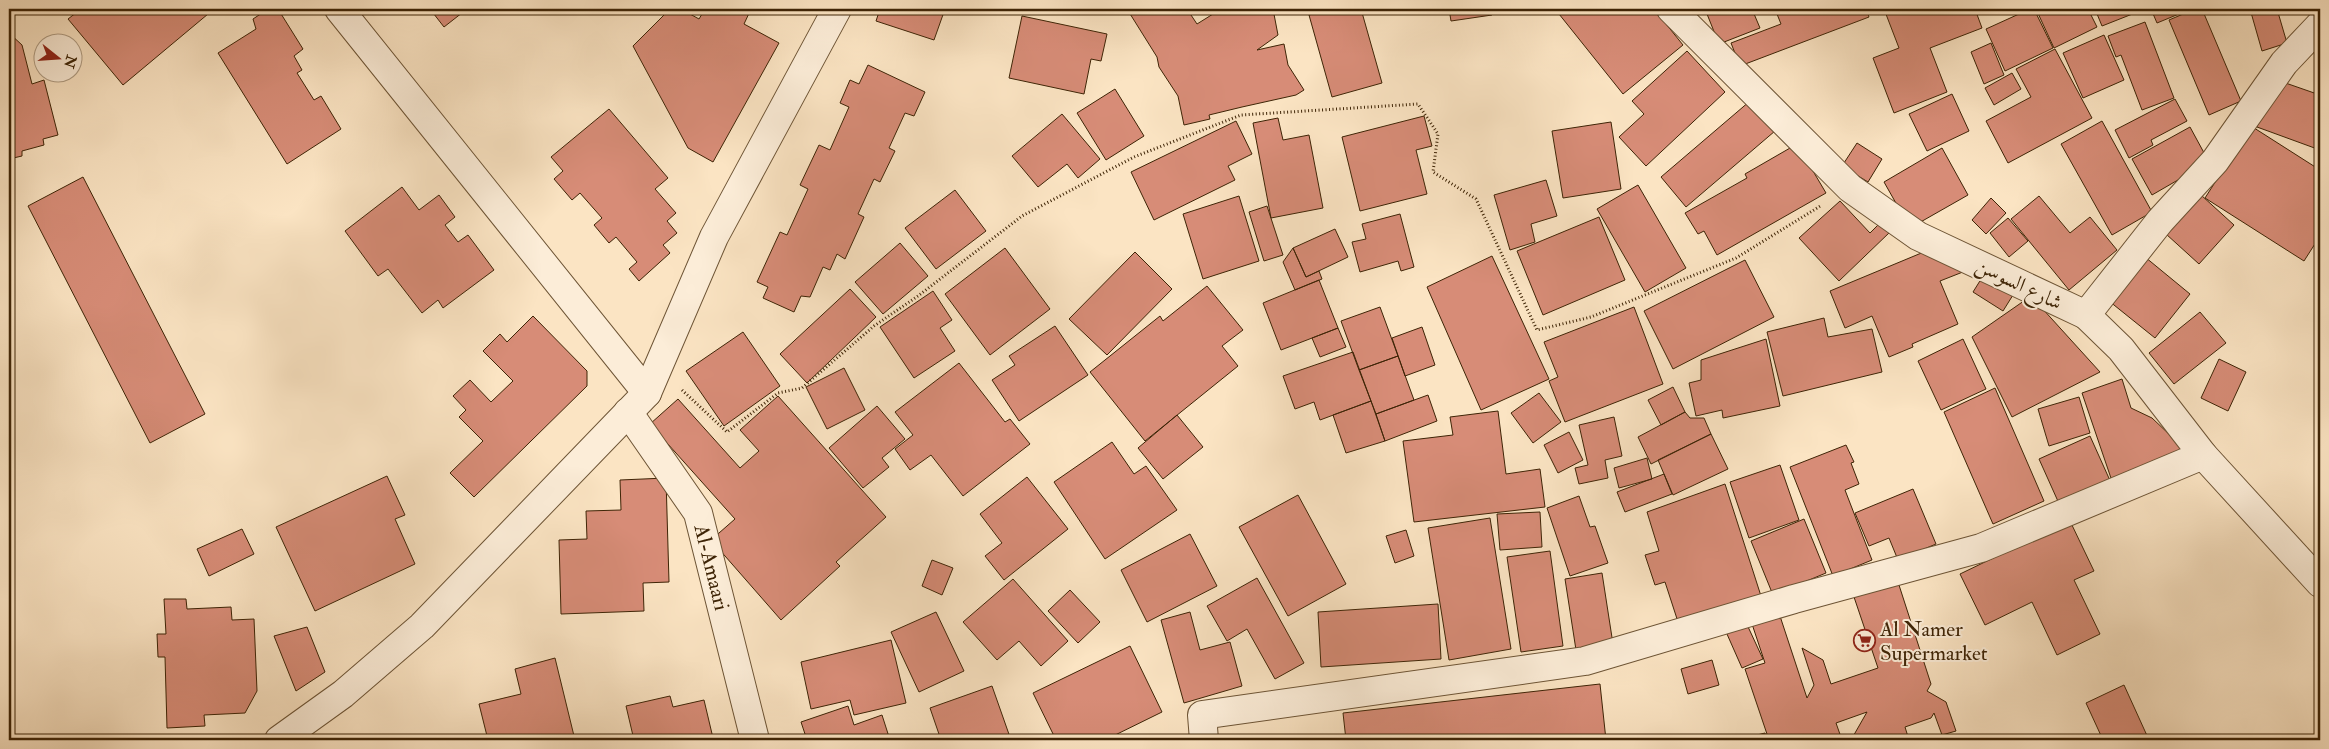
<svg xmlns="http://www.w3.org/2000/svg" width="2329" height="749" viewBox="0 0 2329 749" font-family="'IM FELL Double Pica',Amiri,serif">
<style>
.building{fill:#d78c77;stroke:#3e2406}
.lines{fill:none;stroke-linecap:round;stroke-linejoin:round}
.minor-casing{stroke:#6d5435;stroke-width:30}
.path{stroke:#3e2406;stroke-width:3;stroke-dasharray:1 2.5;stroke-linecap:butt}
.minor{stroke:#fcedd8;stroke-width:28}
.labels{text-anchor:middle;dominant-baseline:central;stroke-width:4;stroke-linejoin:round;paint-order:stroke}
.street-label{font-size:21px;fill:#3e2406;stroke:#fcedd8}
.poi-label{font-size:21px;fill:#3e2406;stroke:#fcedd8;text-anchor:start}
</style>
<rect width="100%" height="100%" fill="#fbe4c3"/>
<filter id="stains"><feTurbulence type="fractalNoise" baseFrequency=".004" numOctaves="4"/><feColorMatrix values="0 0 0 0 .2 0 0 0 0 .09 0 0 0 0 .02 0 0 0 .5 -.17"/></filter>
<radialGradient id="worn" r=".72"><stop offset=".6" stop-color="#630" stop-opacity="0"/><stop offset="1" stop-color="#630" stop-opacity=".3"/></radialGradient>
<path class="building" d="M81,9H214L123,85L68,19Z
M268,9H278L303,49L294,56L302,70L297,73L314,100L321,96L341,129L287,164L218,53L256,29L253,19Z
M430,9H467L444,27Z
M670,9H681L699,19L705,9H751L744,24L779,43L713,162L688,148L633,46Z
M880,9H945L934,40L876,21Z
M1127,9H1187L1197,24L1221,9H1273L1278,35L1257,50L1284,44L1288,65L1304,90L1296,95L1242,107L1209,115L1210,119L1184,125L1178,96L1159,67L1157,57Z
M1331,9H1361L1382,83L1332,97L1309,15Z
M1449,9H1491L1492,15L1451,21Z
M1555,9H1654L1683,45L1623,94Z
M1705,9H1752L1760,28L1719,44Z
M1775,9H1866L1869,17L1740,66L1731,43L1781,24Z
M1884,9H1975L1982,28L1930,48L1947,92L1894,113L1873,58L1899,48Z
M2030,9H2034L2053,48L2005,71L1986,29Z
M2036,9H2088L2097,27L2054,48Z
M2095,9H2139L2140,11L2102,26Z
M2151,9H2191L2157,23Z
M2195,9H2202L2241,101L2209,115L2169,20Z
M2250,9H2277L2287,43L2262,51Z
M1022,16L1107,34L1101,61L1091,59L1084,94L1009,78Z
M2145,22L2174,98L2142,110L2121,55L2116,57L2108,36Z
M9,33L22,45L32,84L44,80L58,135L43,139L44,145L22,151V156L9,159Z
M2104,35L2124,80L2083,98L2063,53Z
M1991,43L2004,75L1984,84L1971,52Z
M2055,49L2092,118L2008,163L1986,121L2031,97L2016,69Z
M1687,51L1725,92L1646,166L1619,137L1644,114L1632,101Z
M868,65L925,92L914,116L905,113L889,148L895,151L880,182L874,179L858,214L864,217L845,259L837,254L830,270L823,267L810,297L801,296L794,312L763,298L768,287L757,282L780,232L787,235L808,189L800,185L819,145L830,150L849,107L840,103L850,80L859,84Z
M2012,73L2021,89L1994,105L1985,88Z
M2274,79L2320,95V150L2257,127Z
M1115,89L1144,136L1106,160L1077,113Z
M1952,94L1969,131L1927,151L1909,114Z
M2175,99L2187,121L2151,140L2153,145L2129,158L2115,130Z
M1750,101L1775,131L1686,207L1661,177Z
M609,109L668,178L655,189L676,213L667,221L677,233L663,245L670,253L639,281L629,269L637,262L616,237L609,243L594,225L602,218L580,193L572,200L554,179L563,171L551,157Z
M1062,114L1100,159L1078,178L1067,164L1038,187L1012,156Z
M1424,116L1432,146L1416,150L1427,194L1360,211L1342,137Z
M1278,118L1283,140L1309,135L1323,208L1271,218L1253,123Z
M1236,121L1252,154L1228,166L1235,180L1154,220L1131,172Z
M2102,121L2152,212L2112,235L2061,144Z
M1611,122L1621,189L1563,198L1552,131Z
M2251,126L2320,170V236L2304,261L2205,198Z
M2190,127L2209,162L2152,195L2132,159Z
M1857,143L1882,159L1868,182L1842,166Z
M1797,144L1826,193L1717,255L1704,231L1698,234L1685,213L1747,178L1745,174Z
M1942,148L1968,195L1910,228L1884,182Z
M83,177L205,414L150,443L28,206Z
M1546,180L1557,216L1531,224L1535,242L1510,250L1494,195Z
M1638,185L1686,268L1645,292L1597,209Z
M402,187L419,210L439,195L455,217L445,225L458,242L468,235L494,270L443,308L438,300L422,313L388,269L378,276L345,231Z
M955,190L986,231L936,269L905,228Z
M2201,195L2234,225L2199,264L2166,234Z
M1239,196L1259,261L1203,279L1183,214Z
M2039,196L2070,233L2090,217L2117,250L2069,290L2011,219Z
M1991,198L2006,213L1986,234L1972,220Z
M1840,201L1870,233L1881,222L1890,232L1839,281L1799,238Z
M1267,206L1283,255L1264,261L1249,212Z
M1400,214L1414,267L1401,271L1398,261L1360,272L1352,242L1366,239L1362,224Z
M1599,217L1625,280L1543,315L1517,251Z
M2008,218L2028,241L2009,257L1990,233Z
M1335,229L1348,257L1306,277L1293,248Z
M900,243L928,276L883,314L855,282Z
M1005,248L1050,309L990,355L945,294Z
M1293,248L1306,277L1319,271L1322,279L1295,290L1283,262Z
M1931,249L1973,268L1940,281L1958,324L1912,344L1913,347L1889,357L1872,316L1845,328L1830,291Z
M1135,252L1172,289L1107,355L1069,319Z
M1492,256L1549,379L1481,410L1427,287Z
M2145,257L2190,294L2155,338L2109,301Z
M1745,260L1774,317L1673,369L1644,311Z
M1983,276L2013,295L2003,311L1973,292Z
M1319,280L1338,328L1281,350L1263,303Z
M1207,286L1243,330L1222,346L1238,366L1145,441L1090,372L1160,316L1163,321Z
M850,289L876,317L807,383L780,354Z
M933,291L952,320L940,328L955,351L914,378L880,327Z
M2031,296L2100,372L2012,417L1972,337Z
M1380,307L1398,356L1359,370L1341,321Z
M1634,307L1663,384L1565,422L1549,381L1558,377L1544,342Z
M2200,312L2226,343L2174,384L2149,353Z
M533,316L587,371V386L474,497L450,473L483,441L459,417L466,410L453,396L470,380L491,402L513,381L483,351L500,334L507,342Z
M1824,318L1828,337L1872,329L1882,372L1783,396L1767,332Z
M1055,326L1088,375L1019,421L992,380L1015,365L1009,356Z
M1422,327L1435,365L1405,376L1392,338Z
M1338,328L1346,347L1320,357L1312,338Z
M743,332L780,386L724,426L686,371Z
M1766,339L1780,406L1723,418L1722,410L1696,416L1689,383L1701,380V360Z
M1963,339L1986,389L1941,410L1918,361Z
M1353,352L1371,401L1320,420L1314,402L1295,409L1283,376Z
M1398,356L1414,400L1376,414L1359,370Z
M2219,359L2246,372L2228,411L2201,398Z
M959,363L1005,422L1010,419L1030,444L963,496L931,455L910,470L895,449L913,435L895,412Z
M844,368L865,410L827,429L806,387Z
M2122,379L2131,408L2152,418L2189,453L2114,487L2082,393Z
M1673,387L1685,412L1661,425L1648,400Z
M1995,388L2044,501L1993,524L1944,412Z
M1539,393L1561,422L1533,443L1511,413Z
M1428,395L1437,421L1385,441L1376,414Z
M778,396L886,517L836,562L840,566L781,620L711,540L735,519L650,424L678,399L740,468L759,451L740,430Z
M2079,397L2090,433L2049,446L2038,409Z
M1371,401L1385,441L1346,453L1333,415Z
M877,406L905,439L882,458L889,467L863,488L829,448Z
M1498,411L1506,474L1540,469L1545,507L1414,522L1403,441L1453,435L1450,417Z
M1685,412L1690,418H1704L1711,434L1651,464L1638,437Z
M1177,415L1203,447L1163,479L1138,448Z
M1614,417L1622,456L1605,460L1608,478L1579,484L1575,468L1588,465L1579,425Z
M1569,432L1583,460L1558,473L1544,445Z
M1711,434L1728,469L1673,495L1658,460Z
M2090,436L2112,485L2061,508L2039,459Z
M1112,442L1134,474L1146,466L1177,510L1105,559L1054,482Z
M1846,445L1854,462L1851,463L1859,484L1845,490L1872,560L1833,576L1790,467Z
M1647,458L1652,479L1619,488L1614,468Z
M1780,465L1799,520L1749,538L1730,482Z
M1664,474L1672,494L1625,512L1617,492Z
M387,476L405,515L395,519L415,564L315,611L276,527Z
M1027,477L1068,529L1004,580L985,556L1002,543L980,514Z
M666,478L669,582L643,583L644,611L561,614L559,540L587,539L586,511L621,510L620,480Z
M1725,484L1761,596L1680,628L1665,582L1655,585L1645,555L1659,551L1647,512Z
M1913,489L1936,544L1898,560L1889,538L1869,546L1855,513Z
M1298,495L1346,584L1288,616L1239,527Z
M1579,496L1590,527L1595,526L1608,563L1570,576L1547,508Z
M1540,512L1542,547L1500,550L1497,514Z
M1490,518L1511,649L1449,660L1428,528Z
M1804,519L1826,573L1773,595L1751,541Z
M2070,521L2094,571L2074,580L2100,634L2057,655L2032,602L1985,625L1960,574Z
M242,529L254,554L209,576L197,549Z
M1406,530L1414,556L1395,563L1386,536Z
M1190,534L1217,586L1147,622L1121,570Z
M1550,551L1563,646L1521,652L1507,557Z
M932,560L953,568L942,595L922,586Z
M1602,573L1613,644L1576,650L1565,579Z
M1257,578L1304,663L1275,679L1247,629L1227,641L1207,606Z
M1013,579L1068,641L1041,666L1019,641L997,660L963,622Z
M1898,582L1931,684L1927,691L1946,702L1956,731L1942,735L1934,713L1931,718L1905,727L1909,740H1851L1867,712L1836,723L1842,740H1769L1745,669L1765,663L1750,618L1778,610L1807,698L1814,685L1802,648L1823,660L1831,684L1878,668L1854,597Z
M1070,590L1100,622L1078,643L1048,611Z
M164,599H186L187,609L231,607L232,620L254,619L257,691L245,713L204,715L205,726L167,728L165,657H158L157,634H166Z
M1438,604L1441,659L1321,667L1318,612Z
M936,612L964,671L919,692L891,632Z
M1190,612L1200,650L1230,642L1242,686L1184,703L1161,620Z
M1743,616L1763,659L1742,668L1723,625Z
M307,627L325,672L296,691L274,636Z
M891,640L906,703L854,715L850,700L811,709L801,662Z
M1130,646L1162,712L1105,740H1056L1033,693Z
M555,658L575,740H488L479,704L521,694L515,669Z
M1712,660L1719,685L1688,694L1681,669Z
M1600,684L1606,740H1346L1343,713Z
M2124,685L2149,740H2103L2086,703Z
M992,686L1011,740H941L930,708Z
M670,696L673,707L704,700L713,738L703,740H634L626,706Z
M848,706L854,725L882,715L890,740H807L801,722Z
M1765,733L1767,740H1737Z"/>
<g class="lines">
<defs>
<g id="minor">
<path d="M339,9L647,393"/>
<path d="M1671,9L1850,188L1918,236L2086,315L2160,221L2215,161L2284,63L2320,25"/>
<path id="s1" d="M628,412L698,513L755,740"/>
<path d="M2203,455L2320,583"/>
<path d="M279,740L343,694L422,626L647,393L714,237L837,9"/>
<path d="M1204,740L1202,715L1585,661L1794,599L1981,548L2203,455L2121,349L2086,315"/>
</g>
</defs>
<use href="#minor" class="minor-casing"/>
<path class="path" d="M682,390L727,432L778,393L802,388L874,326L918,296L1022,216L1134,157L1241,115L1418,104L1438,134L1433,172L1476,199L1537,330L1591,317L1736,258L1822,205"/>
<use href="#minor" class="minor"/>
</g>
<defs>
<symbol id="supermarket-ring" viewBox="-11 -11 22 22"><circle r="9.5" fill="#fcedd8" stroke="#8f2418" stroke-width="1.5"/><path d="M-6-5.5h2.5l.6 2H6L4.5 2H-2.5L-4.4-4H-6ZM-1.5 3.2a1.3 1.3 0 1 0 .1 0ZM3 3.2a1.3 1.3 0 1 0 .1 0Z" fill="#8f2418"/></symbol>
</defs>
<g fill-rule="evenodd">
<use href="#supermarket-ring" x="1852" y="628" width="25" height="25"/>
</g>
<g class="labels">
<g class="street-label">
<text transform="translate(2019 284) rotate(26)">شارع السوسن</text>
<text stroke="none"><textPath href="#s1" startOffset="179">Al-Amaari</textPath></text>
</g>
<g class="poi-label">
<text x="1880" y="629">Al Namer<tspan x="1880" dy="24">Supermarket</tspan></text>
</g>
</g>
<rect width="2329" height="749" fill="none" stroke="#fbe4c3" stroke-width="30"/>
<rect x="10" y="10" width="2309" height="729" fill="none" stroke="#3e2406" stroke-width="2.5"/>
<rect x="15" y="15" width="2299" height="719" fill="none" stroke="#3e2406"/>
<g transform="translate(58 58) rotate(107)"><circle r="24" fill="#fcedd8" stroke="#b09d84"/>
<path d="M0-4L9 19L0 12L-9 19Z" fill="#8f2418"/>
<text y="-8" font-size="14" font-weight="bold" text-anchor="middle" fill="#3e2406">N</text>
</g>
<rect width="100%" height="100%" filter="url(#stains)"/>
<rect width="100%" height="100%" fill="url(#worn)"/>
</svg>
